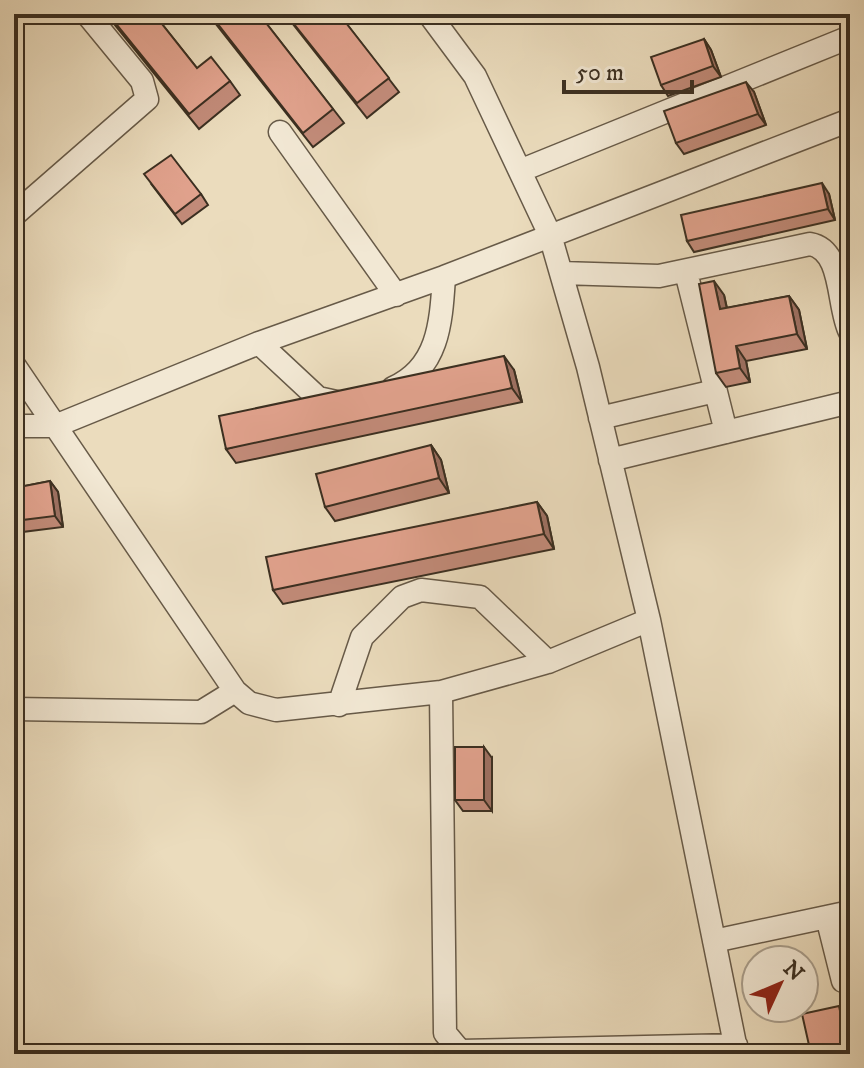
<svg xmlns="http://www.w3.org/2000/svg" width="864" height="1068" viewBox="0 0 864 1068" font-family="'IM FELL DW Pica',serif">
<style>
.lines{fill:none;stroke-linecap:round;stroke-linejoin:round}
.minor-casing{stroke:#675a48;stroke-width:25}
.minor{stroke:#f2e8d4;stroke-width:22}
.wall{fill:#c28b79;stroke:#3b2f21;stroke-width:2}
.shaded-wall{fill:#9e7163;stroke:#3b2f21;stroke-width:2}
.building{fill:#e1a28d;stroke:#3b2f21;stroke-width:2}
</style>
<rect width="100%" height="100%" fill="#ebdcbd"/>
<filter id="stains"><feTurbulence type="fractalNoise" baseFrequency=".0025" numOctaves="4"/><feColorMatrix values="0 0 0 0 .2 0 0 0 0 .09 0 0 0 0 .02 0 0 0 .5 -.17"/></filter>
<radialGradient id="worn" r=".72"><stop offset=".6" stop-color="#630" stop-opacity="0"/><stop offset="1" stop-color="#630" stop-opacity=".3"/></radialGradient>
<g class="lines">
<defs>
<path id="minor" d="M429,14L475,76L550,235L588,367L649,620L737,1054
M280,132L396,295
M522,170L850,37
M14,215L147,99L142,81L87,14
M686,272L726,432
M561,273L659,276L810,244C844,250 837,307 850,332
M259,343L318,398L341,403
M14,365L235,691L249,703L276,710L441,692L548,662L649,620
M393,388C439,368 441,322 444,277
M600,418L715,391
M14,426H55L259,343L444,277L850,120
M610,460L850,402
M441,692L445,1033L460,1051L736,1045
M339,705L362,637L402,597L421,590L480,597L548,662
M14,709L201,712L235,691
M827,917L843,981L850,980
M714,941L850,912"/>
</defs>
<use href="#minor" class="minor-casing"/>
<use href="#minor" class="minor"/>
</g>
<path class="wall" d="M106,14H154L197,68L230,81L240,95L199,129Z
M208,14H259L344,123L313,147Z
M285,14H339L399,92L367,118Z
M704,39L711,50L721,77L668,96L661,85Z
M754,92L766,125L684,154L676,143Z
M152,185L201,194L208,205L182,224Z
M829,194L835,220L694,252L687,241Z
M724,295L727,308L789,296L799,310L807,349L746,361L750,382L726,387L716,373Z
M514,370L522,402L236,463L226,449Z
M431,445L441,460L449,493L335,521L325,507Z
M50,481L58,492L63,527L14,533V488Z
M537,502L547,516L554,549L283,604L273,590Z
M492,758V811H463L455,800Z"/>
<path class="shaded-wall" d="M704,39L711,50L721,77L713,66Z
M746,82L754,92L766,125L758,114Z
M822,183L829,194L835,220L828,209Z
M714,281L724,295L730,324L720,309Z
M789,296L799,310L807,349L797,334Z
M736,346L746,361L750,382L740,368Z
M504,356L514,370L522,402L512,388Z
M431,445L441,460L449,493L439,478Z
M50,481L58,492L63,527L55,516Z
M537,502L547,516L554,549L544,534Z
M484,747L492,758V811L484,800Z
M839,1006L847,1017L850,1031V1054Z"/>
<path class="building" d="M108,14H154L197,68L211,57L230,81L189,114Z
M210,14H259L333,109L303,133Z
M286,14H339L389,78L357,103Z
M704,39L713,66L661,85L651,57Z
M746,82L758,114L676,143L664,111Z
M171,155L201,194L175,214L144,174Z
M822,183L828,209L687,241L681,215Z
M714,281L720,309L789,296L797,334L736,346L740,368L716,373L699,284Z
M504,356L512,388L226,449L219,416Z
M431,445L439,478L325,507L316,474Z
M50,481L55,516L14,521V488Z
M537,502L544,534L273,590L266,557Z
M455,747H484V800H455Z
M839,1006L849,1054H811L802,1014Z"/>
<rect width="864" height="1068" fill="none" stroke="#ebdcbd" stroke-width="48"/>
<rect x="16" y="16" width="832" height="1036" fill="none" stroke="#3b2f21" stroke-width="4"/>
<rect x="24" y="24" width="816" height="1020" fill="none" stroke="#3b2f21" stroke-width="2"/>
<g transform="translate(780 984) rotate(46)"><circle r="38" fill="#f2e8d4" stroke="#a99e8c" stroke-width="2"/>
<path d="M0-6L14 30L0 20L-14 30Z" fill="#8f2418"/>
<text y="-12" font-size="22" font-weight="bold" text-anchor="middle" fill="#3b2f21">N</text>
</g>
<path d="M564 80v12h128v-12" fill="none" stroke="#3b2f21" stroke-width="4"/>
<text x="576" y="80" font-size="24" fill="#3b2f21" stroke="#f2e8d4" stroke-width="6" paint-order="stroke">50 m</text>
<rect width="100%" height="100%" filter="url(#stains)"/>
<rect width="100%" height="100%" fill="url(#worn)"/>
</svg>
